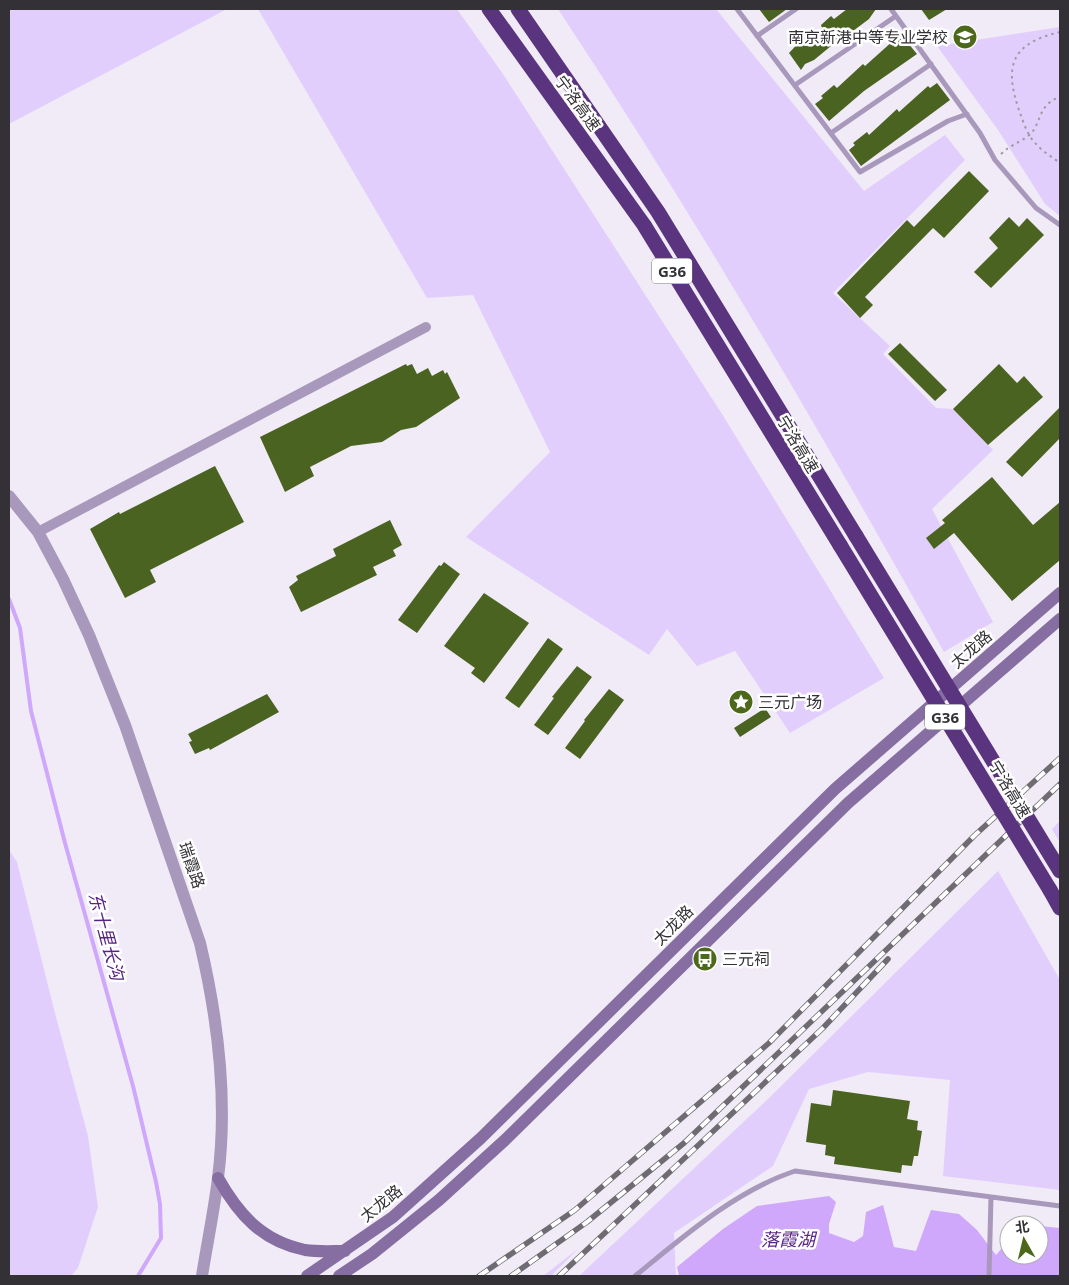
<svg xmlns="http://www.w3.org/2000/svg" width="1069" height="1285" viewBox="0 0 1069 1285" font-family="'Open Sans','Noto Sans SC',sans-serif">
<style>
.green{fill:#e2cefc}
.water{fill:#cfa8fc}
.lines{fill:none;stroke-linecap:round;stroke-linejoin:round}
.stream{stroke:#cfa8fc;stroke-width:4}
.building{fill:#4a6320}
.path{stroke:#9e9aa2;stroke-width:2;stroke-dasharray:2.5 4;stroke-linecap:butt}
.service{stroke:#a898bc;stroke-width:5}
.minor{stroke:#a898bc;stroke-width:10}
.tertiary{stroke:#a898bc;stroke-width:12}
.secondary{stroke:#866ea3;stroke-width:12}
.motorway{stroke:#5a347e;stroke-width:15}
.rail-casing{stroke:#6e6c72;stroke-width:5.5}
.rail{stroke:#fff;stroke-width:4;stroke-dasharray:11;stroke-linecap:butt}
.motorway-bridge{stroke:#5a347e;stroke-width:15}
.labels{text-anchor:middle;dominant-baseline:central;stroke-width:5;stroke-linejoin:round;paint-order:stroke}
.shield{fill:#fff;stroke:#706f72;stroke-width:1}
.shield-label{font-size:15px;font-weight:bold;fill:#333135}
.poi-label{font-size:16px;fill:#333135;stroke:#fff;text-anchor:start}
.street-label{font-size:16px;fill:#333135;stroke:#fff}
.water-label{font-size:18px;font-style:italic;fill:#592585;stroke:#fff}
</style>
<rect width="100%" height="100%" fill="#f0ebf6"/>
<path class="green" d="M9,9H227L9,124Z
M258,9H457L503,74L722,414L884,678L790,733L735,651L697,666L667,629L649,655L466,537L550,452L473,295L427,298Z
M558,9H716L864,191L945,135L965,160L833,293L890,346L883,354L936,408L953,409L993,450L932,509L993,622L944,652C822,434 696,218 558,9Z
M1060,27V216L1045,204L998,130L937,46Z
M1060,821V843L1052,829Z
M9,850L17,862L55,1013L88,1136L98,1207L78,1268L71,1276H9Z
M998,871L1060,980V1190L943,1176L950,1080L868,1072L809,1089L773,1166L674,1233L676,1276H579L768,1099Z
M578,1249L551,1276H543Z"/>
<path class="water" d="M829,1196L836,1202L829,1224V1233L854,1242L863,1236L866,1212L883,1205L894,1247L916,1251L931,1210L959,1214L977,1230L996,1255L1009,1240V1255H1039V1226L1060,1228V1276H679L677,1267L723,1229L757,1206Z"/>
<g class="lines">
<path class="stream" d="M9,599L20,628L31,711L65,843L133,1086L156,1182L160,1204L161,1238L138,1276"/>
</g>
<path class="building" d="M759,9H787L769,22Z
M847,9H876L869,19L853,31L848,32L814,60L805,64L801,70L789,53L805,36L807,39L822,28L821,25L831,16L834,19Z
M921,9H947L929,20Z
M903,37L917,54L864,91L829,121L815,104L823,98L821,96L834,85L837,88L863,64L865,66L894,40L896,43Z
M937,83L950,100L861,166L849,150L855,145L853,143L867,132L869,135L897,109L899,112L928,86L930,88Z
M969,171L989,191L944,238L933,228L865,297L873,305L860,318L837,293L907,220L914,227Z
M1009,217L1019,227L1027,218L1044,235L991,288L974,272L998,248L989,238Z
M900,343L947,390L935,401L888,354Z
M406,364L407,366L412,364L417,374L428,368L432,376L443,370L445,374L447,372L460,398L416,427L401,430L382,442L351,446L310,467L314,476L285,492L260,437Z
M999,364L1017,383L1024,376L1043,397L988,445L953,409Z
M1060,407V438L1022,477L1006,462Z
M215,466L244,522L150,570L156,582L125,598L90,529L119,512L120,514Z
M992,477L1033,525L1060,502V560L1012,601L954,533L934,549L926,538L945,523L942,520Z
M390,520L402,545L393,550L396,556L373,567L377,575L301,612L289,587L298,580L296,576L336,556L333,549Z
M444,562L460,574L417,633L398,620L439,565L441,566Z
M484,593L529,623L484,683L471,673L475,668L444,646Z
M548,638L563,649L519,708L505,698Z
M577,666L592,677L548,735L534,725L554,698L552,697Z
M609,689L624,700L580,759L565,748L585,721L584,720Z
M267,694L279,712L210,750L209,748L195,754L189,742L192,741L188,734Z
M765,708L771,717L740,737L734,728Z
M833,1090L910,1101L907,1119L918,1121L917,1130L922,1131L918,1156H914L912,1166L902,1165L901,1173L834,1164L835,1157L825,1155L826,1145L806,1142L811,1103L831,1106Z"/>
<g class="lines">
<path class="path" d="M1060,32C1013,43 1003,64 1019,110C1023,121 1027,135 1036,144C1042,151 1052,157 1060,163
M1001,154C1010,145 1019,143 1028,136C1042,126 1036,105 1060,97"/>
<path class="service" d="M737,9L860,172L948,121L967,114
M891,9L980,133L995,160L1036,208L1060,225
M757,36L796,9
M795,85L896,16
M831,133L931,64
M635,1276C683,1237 735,1191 795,1171L1060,1206
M989,1276L991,1197"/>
<path class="minor" d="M38,532L426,327"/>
<path class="tertiary" d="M9,496L38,532L63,579L89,635L125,725L200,943C218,1019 228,1100 218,1178C214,1211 207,1244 202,1276"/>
<path class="secondary" d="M218,1178C239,1215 262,1241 305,1250C318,1252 332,1251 345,1251
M307,1276L393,1217L481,1138L835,789L1060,593
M339,1276L372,1254L439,1200L505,1140L848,803L1060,619"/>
<path class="motorway" d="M489,9L644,225L840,545
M518,9L658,212L856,536
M1050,890L1060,908"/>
<defs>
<path id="rail" d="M479,1276L575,1210L769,1043L975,835L1060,758
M511,1276L587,1222L684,1143L1060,784
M559,1276L823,1028L888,959"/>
</defs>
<use href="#rail" class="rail-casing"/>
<use href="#rail" class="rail"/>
<path class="motorway-bridge" d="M856,536L1060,871
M840,545L1050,890"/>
</g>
<defs>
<symbol id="school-disc" viewBox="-11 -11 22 22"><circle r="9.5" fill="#4c681b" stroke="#fff"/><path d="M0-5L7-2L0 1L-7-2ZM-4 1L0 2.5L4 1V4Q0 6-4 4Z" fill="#fff"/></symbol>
<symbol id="sight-disc" viewBox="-11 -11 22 22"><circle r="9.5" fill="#4c681b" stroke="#fff"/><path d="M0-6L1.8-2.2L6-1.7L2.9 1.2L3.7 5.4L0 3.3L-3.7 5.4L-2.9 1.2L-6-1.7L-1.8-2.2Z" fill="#fff"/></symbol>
<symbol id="bus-disc" viewBox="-11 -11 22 22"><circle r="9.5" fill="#4c681b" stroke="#fff"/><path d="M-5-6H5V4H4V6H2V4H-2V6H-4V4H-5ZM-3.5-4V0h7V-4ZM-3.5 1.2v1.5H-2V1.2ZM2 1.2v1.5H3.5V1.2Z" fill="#fff"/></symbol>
</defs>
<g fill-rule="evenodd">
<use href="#school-disc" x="951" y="23" width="28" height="28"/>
<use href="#sight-disc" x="727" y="688" width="28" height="28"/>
<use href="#bus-disc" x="691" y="945" width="28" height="28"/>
</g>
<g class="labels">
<g class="shield">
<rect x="652" y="258.5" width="40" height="25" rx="4"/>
<rect x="925" y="704.5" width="40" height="25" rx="4"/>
</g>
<g class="shield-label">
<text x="672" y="271">G36</text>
<text x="945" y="717">G36</text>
</g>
<g class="poi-label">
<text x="948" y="37" text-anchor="end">南京新港中等专业学校</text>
<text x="758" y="702">三元广场</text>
<text x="722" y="959">三元祠</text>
</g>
<g class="street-label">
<text transform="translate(578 103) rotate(54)">宁洛高速</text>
<text transform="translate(798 444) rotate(59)">宁洛高速</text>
<text transform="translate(971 649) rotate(-41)">太龙路</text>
<text transform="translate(1010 789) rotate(59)">宁洛高速</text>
<text transform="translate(192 865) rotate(71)">瑞霞路</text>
<text transform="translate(673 925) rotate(-45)">太龙路</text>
<text transform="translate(381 1203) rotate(-39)">太龙路</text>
</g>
<g class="water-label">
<text transform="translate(107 936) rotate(75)">东十里长沟</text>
<text x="788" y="1239">落霞湖</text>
</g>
</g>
<rect width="1069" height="1285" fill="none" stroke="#333135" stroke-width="20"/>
<g transform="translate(1024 1240) rotate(352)"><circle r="24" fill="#ffffff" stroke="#adadae"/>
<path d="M0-4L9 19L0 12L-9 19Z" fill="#4c681b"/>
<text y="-8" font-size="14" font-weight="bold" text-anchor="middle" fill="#333135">北</text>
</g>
</svg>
